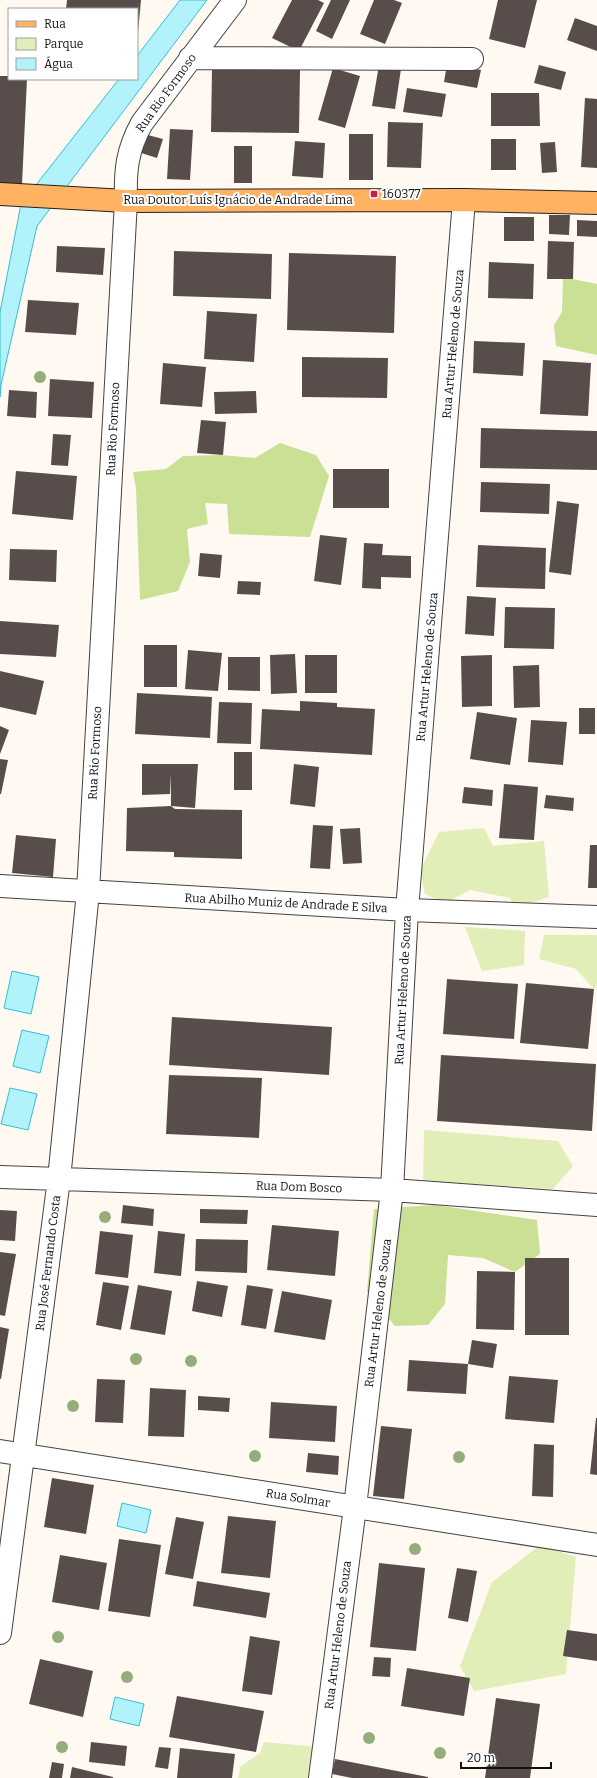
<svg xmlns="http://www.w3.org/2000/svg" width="597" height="1778" viewBox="0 0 597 1778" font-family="Bitter,serif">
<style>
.green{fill:#e1eeb8}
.forest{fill:#c9e095}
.water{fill:#b2f2fb;stroke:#33bed8}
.building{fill:#594d4b}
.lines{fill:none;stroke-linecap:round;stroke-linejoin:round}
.minor-casing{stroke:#434343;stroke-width:24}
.major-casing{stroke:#212121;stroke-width:24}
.minor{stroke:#fff;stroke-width:22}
.major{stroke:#ffb362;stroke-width:22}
.tree{fill:#95ad7b}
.poi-dot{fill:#cc1b4e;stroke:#fff;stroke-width:1.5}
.labels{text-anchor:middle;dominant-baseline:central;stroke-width:4;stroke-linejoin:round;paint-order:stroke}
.street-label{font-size:12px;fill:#101010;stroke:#fff}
.poi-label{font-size:12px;fill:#101010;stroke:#fff;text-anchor:start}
</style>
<rect width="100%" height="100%" fill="#fff9f2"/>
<path class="green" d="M484,828L493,846L544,841L549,897L515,908L510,898L470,890L445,903L425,894L420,871L439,832Z
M465,927L525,931L524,965L482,971Z
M544,935H597V986L594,989L576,969L539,959Z
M424,1130L558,1141L573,1166L553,1189L423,1181Z
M540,1545L576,1557L566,1674L474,1691L460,1666L492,1582Z
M264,1742L320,1747L316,1778H238L240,1767L260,1753Z"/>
<path class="forest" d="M563,277L597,284V355L556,346L554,325L562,312Z
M280,443L316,455L329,476L310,537L229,534L227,504L205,503L208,524L187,529L190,562L178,591L140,600L136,488L133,472L166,469L183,456L221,455L255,458Z
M435,1205L537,1220L540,1254L515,1272L483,1258L448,1255L445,1304L428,1325L395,1326L367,1292L374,1209Z"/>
<path class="water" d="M180,0H207L37,226L1,385L0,397V312L21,204L119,79H137V56Z
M12,971L39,977L31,1014L4,1008Z
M22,1030L49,1036L40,1073L13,1066Z
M10,1088L37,1094L28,1130L1,1124Z
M122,1503L151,1510L146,1533L117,1526Z
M115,1697L144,1704L139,1726L110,1719Z"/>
<path class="building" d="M67,0H141L138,32L137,9H66Z
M292,0H318L324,3L299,51L272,38Z
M331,0H350L332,39L316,31Z
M374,0H394L402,3L385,44L360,34Z
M498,0H537L525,48L489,39Z
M575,18L597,26V51L567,40Z
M447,64L481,70L477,88L444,82Z
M379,65L401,69L395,109L372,106Z
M539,65L566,72L561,90L534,83Z
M333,68L360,76L345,128L318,120Z
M212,69L300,70L299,133L211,132Z
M0,76H9V79H27L22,184L0,183Z
M407,88L446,94L442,117L403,112Z
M491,93H539L540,126H491Z
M585,98L597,99V168L581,167Z
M388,122L423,123L421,168L387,167Z
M170,129L193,130L190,180L167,179Z
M144,134L163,139L157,158L138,152Z
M349,134H373V180H349Z
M491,139H516V170H491Z
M295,141L325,143L323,178L292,176Z
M555,142L557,172L542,173L540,143Z
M234,146H252V183H234Z
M549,215H570L569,235L549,234Z
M504,217H534V241H504Z
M577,220L597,221V237L577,236Z
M548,241L574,242L573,279H547Z
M57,246L105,248L103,275L56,272Z
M174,251L272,254L271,299L173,296Z
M289,253L396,256L394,333L287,330Z
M489,262L534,264L533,299L488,298Z
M28,300L79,303L76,335L25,332Z
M207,311L257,314L254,362L204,359Z
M474,341L525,343L523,376L473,373Z
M302,357L388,358L387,398L302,397Z
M543,360L591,363L588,416L540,414Z
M163,363L206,367L202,407L160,404Z
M50,379L94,382L92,418L48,416Z
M9,390L37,392L36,418L7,416Z
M256,391L257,413L215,414L214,392Z
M201,420L226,422L223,455L197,453Z
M481,428L597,431V470L480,468Z
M53,434L71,435L68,466L51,465Z
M333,469H389V508H333Z
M16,471L77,476L73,520L12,514Z
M481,482L550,484L549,514L480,512Z
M557,501L579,504L571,575L549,572Z
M320,535L347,538L341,585L314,581Z
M364,543L383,544L382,555L411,556V578L381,577V589L362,588Z
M478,545L546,548L545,589L476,587Z
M10,549L57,550L56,582L9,580Z
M200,553L222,555L220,578L198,576Z
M238,581L261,582L260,595L237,594Z
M467,596L496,598L494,636L465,634Z
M505,607L555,608L554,649L504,648Z
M0,621L59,625L56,657L0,654Z
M144,645H177V687H144Z
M188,650L222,653L218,691L185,689Z
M295,654L297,693L271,694L270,655Z
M305,655H337V693H305Z
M492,655V706L462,707L461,656Z
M228,657H260V691L228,690Z
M539,665L540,707L514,708L513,666Z
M0,671L44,681L36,715L0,707Z
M137,693L212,697L210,738L135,734Z
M300,701L337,703V707L375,709L372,755L260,749L262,709L300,711Z
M219,702L252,703L251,744L217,743Z
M579,708H595V734H579Z
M477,712L517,718L510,765L470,759Z
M531,720L567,722L563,765L528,762Z
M0,726L9,730L0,754Z
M234,752H252V790H234Z
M0,759L8,760L1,794H0Z
M142,764H198L195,808L171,806V774L170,794L142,795Z
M294,764L319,767L315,807L290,804Z
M504,784L538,787L534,840L499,838Z
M464,787L493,790L492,806L462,803Z
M546,795L574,798L573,811L544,808Z
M171,806L175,809L242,810V859L174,857V852L126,851L127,808Z
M313,825L333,826L330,869L310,868Z
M360,828L362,863L343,864L340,829Z
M16,835L56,839L53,877L12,873Z
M590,845H597V888H588Z
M447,979L518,984L514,1039L443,1034Z
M526,983L594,989L588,1049L520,1043Z
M172,1017L332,1027L329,1075L169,1065Z
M441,1055L596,1064L592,1131L437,1121Z
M169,1075L262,1078L259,1138L166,1134Z
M123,1205L154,1209L153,1226L121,1223Z
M200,1209L248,1210L247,1224L200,1223Z
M0,1210L17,1211L15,1241L0,1240Z
M272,1225L339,1231L335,1276L267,1270Z
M100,1231L133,1235L128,1278L95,1274Z
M158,1231L185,1234L181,1276L154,1273Z
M196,1239L248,1240L247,1273L195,1271Z
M0,1252L16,1254L5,1316L0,1315Z
M525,1258H569V1335H525Z
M477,1271L515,1272L514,1330L476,1329Z
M197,1281L228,1286L222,1317L192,1311Z
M103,1282L129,1286L121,1330L96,1325Z
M138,1285L172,1291L165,1335L130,1329Z
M247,1285L273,1289L266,1329L241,1325Z
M282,1291L332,1300L325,1340L274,1332Z
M0,1327L9,1329L1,1379H0Z
M472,1340L497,1344L493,1368L468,1364Z
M409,1360L468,1364L466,1394L407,1391Z
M509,1376L558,1380L554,1423L505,1419Z
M97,1379L125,1380L123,1423L95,1422Z
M150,1388L186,1390L184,1437L148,1436Z
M198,1396L230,1398L229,1412L198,1410Z
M271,1402L337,1406L335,1442L269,1438Z
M596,1418H597V1475L590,1474Z
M381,1426L412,1429L404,1499L373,1496Z
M534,1444L554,1445L553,1497L532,1496Z
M308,1453L339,1456L338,1475L306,1472Z
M52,1478L94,1485L86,1534L44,1527Z
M228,1516L276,1521L270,1578L221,1573Z
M176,1517L204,1522L193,1579L165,1574Z
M119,1539L161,1545L150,1617L108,1611Z
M60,1555L107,1563L99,1610L52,1602Z
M379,1563L425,1568L416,1651L370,1647Z
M457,1568L477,1571L468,1622L448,1618Z
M197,1581L270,1593L266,1618L193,1606Z
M567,1630L597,1634V1661L563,1656Z
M250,1636L280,1641L272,1695L242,1691Z
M374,1657L391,1658L390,1677L372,1676Z
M40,1659L93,1671L83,1717L29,1704Z
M407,1668L470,1678L464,1716L401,1706Z
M177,1696L264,1711L256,1752L169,1737Z
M496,1698L540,1704L530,1778H485Z
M91,1742L127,1746L125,1766L89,1762Z
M159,1747L171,1748L168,1769L155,1767Z
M180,1748L235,1754L232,1778H177Z
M335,1759L428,1777V1778H352L332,1774Z
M52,1762L64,1764L62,1778H49Z
M72,1767L113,1777V1778H70Z"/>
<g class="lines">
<defs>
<path id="minor" d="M190,58L472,59
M0,886L407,910L597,917
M0,1177L392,1190L597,1205
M0,1451L597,1545
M0,1633L59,1179L88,892L126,201C125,170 127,150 142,123L235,0
M320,1778L355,1507L392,1190L407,910L464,200"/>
<path id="major" d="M0,194L126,201L464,200L597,203"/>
</defs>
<use href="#minor" class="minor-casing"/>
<use href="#major" class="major-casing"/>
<use href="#minor" class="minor"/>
<use href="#major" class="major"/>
</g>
<g class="tree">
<circle cx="40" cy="377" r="6"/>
<circle cx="105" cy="1217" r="6"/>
<circle cx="136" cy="1359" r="6"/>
<circle cx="191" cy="1361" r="6"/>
<circle cx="73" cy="1406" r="6"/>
<circle cx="255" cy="1456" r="6"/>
<circle cx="459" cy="1457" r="6"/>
<circle cx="415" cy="1549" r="6"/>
<circle cx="58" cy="1637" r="6"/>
<circle cx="127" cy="1677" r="6"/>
<circle cx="369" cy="1738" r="6"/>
<circle cx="62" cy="1747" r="6"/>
<circle cx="440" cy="1753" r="6"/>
</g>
<rect class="poi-dot" x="370" y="190" width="8" height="8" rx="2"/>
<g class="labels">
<g class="street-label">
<text transform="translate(166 93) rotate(-54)">Rua Rio Formoso</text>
<text x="238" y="200">Rua Doutor Luís Ignácio de Andrade Lima</text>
<text transform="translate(453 344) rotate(-85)">Rua Artur Heleno de Souza</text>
<text transform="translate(113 429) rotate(-87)">Rua Rio Formoso</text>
<text transform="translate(427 667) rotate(-85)">Rua Artur Heleno de Souza</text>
<text transform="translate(95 753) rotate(-87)">Rua Rio Formoso</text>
<text transform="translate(286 903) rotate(3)">Rua Abilho Muniz de Andrade E Silva</text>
<text transform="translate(403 990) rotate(-87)">Rua Artur Heleno de Souza</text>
<text transform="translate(299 1187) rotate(2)">Rua Dom Bosco</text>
<text transform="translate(48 1263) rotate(-83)">Rua José Fernando Costa</text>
<text transform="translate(378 1313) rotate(-83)">Rua Artur Heleno de Souza</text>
<text transform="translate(298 1498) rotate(9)">Rua Solmar</text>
<text transform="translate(338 1635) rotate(-83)">Rua Artur Heleno de Souza</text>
</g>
<g class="poi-label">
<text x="382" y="194">160377</text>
</g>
</g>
<rect x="8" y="8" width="130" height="72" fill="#ffffff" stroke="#9f9f9f"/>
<rect x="16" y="21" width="20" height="6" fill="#ffb362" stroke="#9f9f9f"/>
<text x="44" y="28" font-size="12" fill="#101010">Rua</text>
<rect x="16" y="38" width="20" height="12" fill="#e1eeb8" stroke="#9f9f9f"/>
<text x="44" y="48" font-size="12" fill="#101010">Parque</text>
<rect x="16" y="58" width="20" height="12" fill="#b2f2fb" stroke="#9f9f9f"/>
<text x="44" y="68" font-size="12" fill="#101010">Água</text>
<path d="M461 1762v6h90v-6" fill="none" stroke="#101010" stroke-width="2"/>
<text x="467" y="1762" font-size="12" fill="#101010" stroke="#ffffff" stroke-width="3" paint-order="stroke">20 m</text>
</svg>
